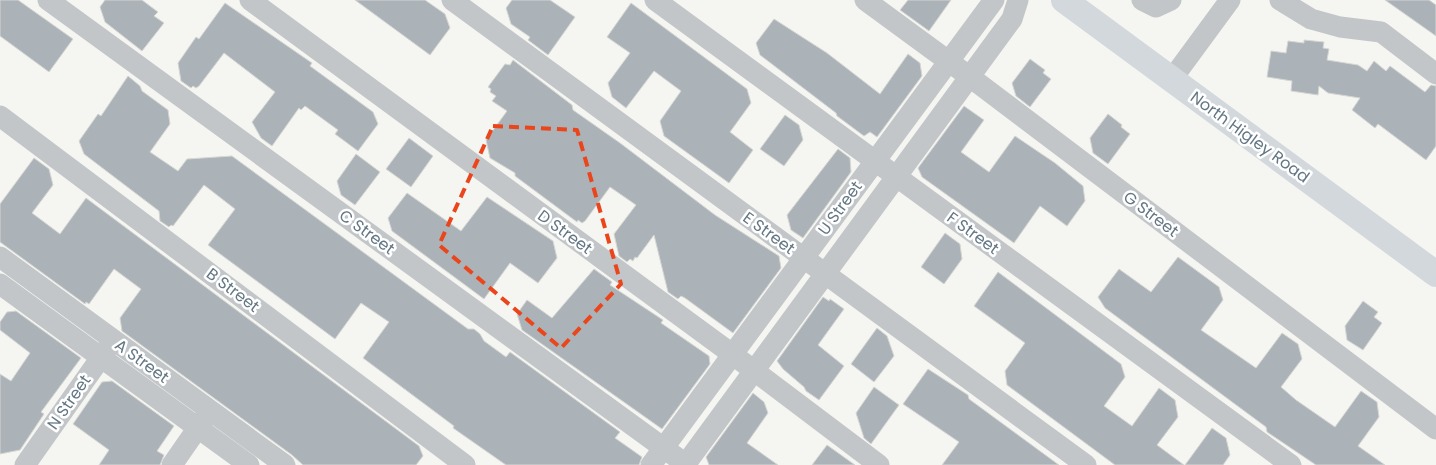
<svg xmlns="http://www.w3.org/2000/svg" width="1436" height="465" viewBox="0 0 1436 465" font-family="Poppins,sans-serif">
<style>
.building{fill:#abb3b8;stroke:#d6d6d3}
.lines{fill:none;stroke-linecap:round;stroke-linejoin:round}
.minor{stroke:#c2c6c9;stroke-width:21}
.major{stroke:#d2d8dc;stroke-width:26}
.marked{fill:none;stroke:#ea451b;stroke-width:4;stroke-dasharray:10 6;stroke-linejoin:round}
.labels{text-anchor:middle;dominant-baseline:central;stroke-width:5;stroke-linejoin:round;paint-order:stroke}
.street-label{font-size:16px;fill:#627683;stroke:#fff}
</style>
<rect width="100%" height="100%" fill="#f5f5f1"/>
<path class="building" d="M0,0H18L73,39L49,72L0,36Z
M105,0H142L158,12L154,16L164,23L142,51L105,22L100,7Z
M355,0H425L445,14L450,28L430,55Z
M512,0H550L575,17L548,55L528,40L530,37L511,24L506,8Z
M908,0H951L929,31L900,10Z
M1385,0H1429L1436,5V36Z
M225,3L312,63L310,66L373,112L378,124L358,151L335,134L338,130L305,106L301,110L299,108L272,146L261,138L252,122L275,92L224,53L199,86L196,88L193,86L191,88L181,81L178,63L196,37L199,39Z
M631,3L747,89L751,103L730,132L753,150L729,183L664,136L660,121L681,91L654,71L626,108L612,97L608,83L630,53L607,37Z
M774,19L827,53L880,94L908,54L920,63L922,76L877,137L870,132L864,136L837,116L836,113L760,55L756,43Z
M1304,40L1324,42L1323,48L1329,49L1327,60L1358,65L1367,71L1374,61L1386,71L1390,66L1425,92L1431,85L1436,86V146L1426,160L1378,124L1375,128L1352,110L1360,98L1328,93L1319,86L1318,95L1291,91L1292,81L1267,77L1271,51L1286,53L1288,41L1304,43Z
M1030,59L1045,70L1043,73L1051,79L1030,107L1016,96L1012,83Z
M513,60L572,105L573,110L620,143L715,215L779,256L781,268L733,333L685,298L681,296L678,299L668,292L654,235L637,258L635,257L633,261L630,259L627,262L619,256L614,234L636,205L610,187L585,221L582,223L578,220L577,222L515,176V173L490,158L486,140L507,111L492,101L496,96L490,92L491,89L488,87L505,64L510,65Z
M128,76L140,86L142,91L168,110L170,124L150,152L178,171L187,159L232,156L468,329H474L480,334L484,341L506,357L510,352L620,432L615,438L642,457L639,465H506L453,428L454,426L363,358L389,322L361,303L335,339L208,245L235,209L204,185L173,226L171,225L169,227L160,221L159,211L84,154L79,141L98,114L101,116Z
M964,106L984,120L961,152L989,172L1015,136L1055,163L1083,186L1085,201L1067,226L1040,206L1014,243L922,177L918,168Z
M1108,114L1122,125L1121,127L1130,134L1108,164L1093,153L1090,138Z
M785,115L799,125L803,140L784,166L760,149Z
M409,138L433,156L411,187L386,169Z
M838,149L850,158L851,172L803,238L791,230L787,215Z
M356,154L380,172L355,205L341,195L337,181Z
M34,158L49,169L53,185L32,213L60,234L86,198L419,446L423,456L416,465H303L292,455L122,331L120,318L141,289L114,269L89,304L86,302L85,304L0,242V204Z
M407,193L461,231L487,197L553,241L557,258L538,283L510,263L484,299L392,231L388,218Z
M945,233L960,244L962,259L944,284L921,267Z
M1178,257L1219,287L1223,300L1201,330L1256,368L1282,333L1298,344L1302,359L1281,387L1296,400L1335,427L1361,391L1377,402L1379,417L1358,446L1385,465H1316L1267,432L1266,427L1105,308L1098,297L1119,269L1151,292Z
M594,269L612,282L610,285L663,320L661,323L709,356L710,364L662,429L522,330L517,314L527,300L552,318Z
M998,272L1121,364L1125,377L1104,406L1132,426L1159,388L1175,400L1178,417L1157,445L1184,465H1115L1007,385L1005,371L1025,343L974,306Z
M823,297L829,301L830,299L844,309L818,345L844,366L819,400L806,391L804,387L783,369L777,361Z
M1363,301L1378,312L1374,317L1382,323L1363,350L1347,340L1345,326Z
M16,311L81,358L41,412L44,414L20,450L0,454V374L11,381L30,353L0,330V322L7,312Z
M877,328L887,336L894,356L874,382L851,364Z
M928,369L968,395L969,399L1059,465H942L959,442L903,404Z
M112,381L174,426L157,451L164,455L160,465H99L109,450L73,424L102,382Z
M874,387L899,405L871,444L864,438L856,413Z
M753,393L764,402L768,413L747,443L778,465H709L706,457Z
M1212,428L1226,438L1230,455L1223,465H1185Z
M827,445L855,465H812Z"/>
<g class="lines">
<path class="minor" d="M48,0L687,465
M250,0L732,354L879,465
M452,0L1086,465
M655,0L1291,465
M865,0L970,77L1436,429
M1142,0L1156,7L1171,0
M1280,0L1311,19L1340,27L1381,32L1436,74
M1172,79L1230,0
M0,116L465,465
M0,257L285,465
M0,284L249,465
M25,465L109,346
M172,465L206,416
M651,465L994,0
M685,465L1012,19L1018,0"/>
<path class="major" d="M1064,0L1436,274"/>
</g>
<path class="marked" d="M493,126L577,130L621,284L561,348L439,245Z"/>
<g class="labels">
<g class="street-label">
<text transform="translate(1250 137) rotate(36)">North Higley Road</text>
<text transform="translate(840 208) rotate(-54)">U Street</text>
<text transform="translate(1151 214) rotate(37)">G Street</text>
<text transform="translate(367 232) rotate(36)">C Street</text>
<text transform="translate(565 232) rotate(36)">D Street</text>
<text transform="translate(769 233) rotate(36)">E Street</text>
<text transform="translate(973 233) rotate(36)">F Street</text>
<text transform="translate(233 290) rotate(37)">B Street</text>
<text transform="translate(142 361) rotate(36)">A Street</text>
<text transform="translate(69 402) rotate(-55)">N Street</text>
</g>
</g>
</svg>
